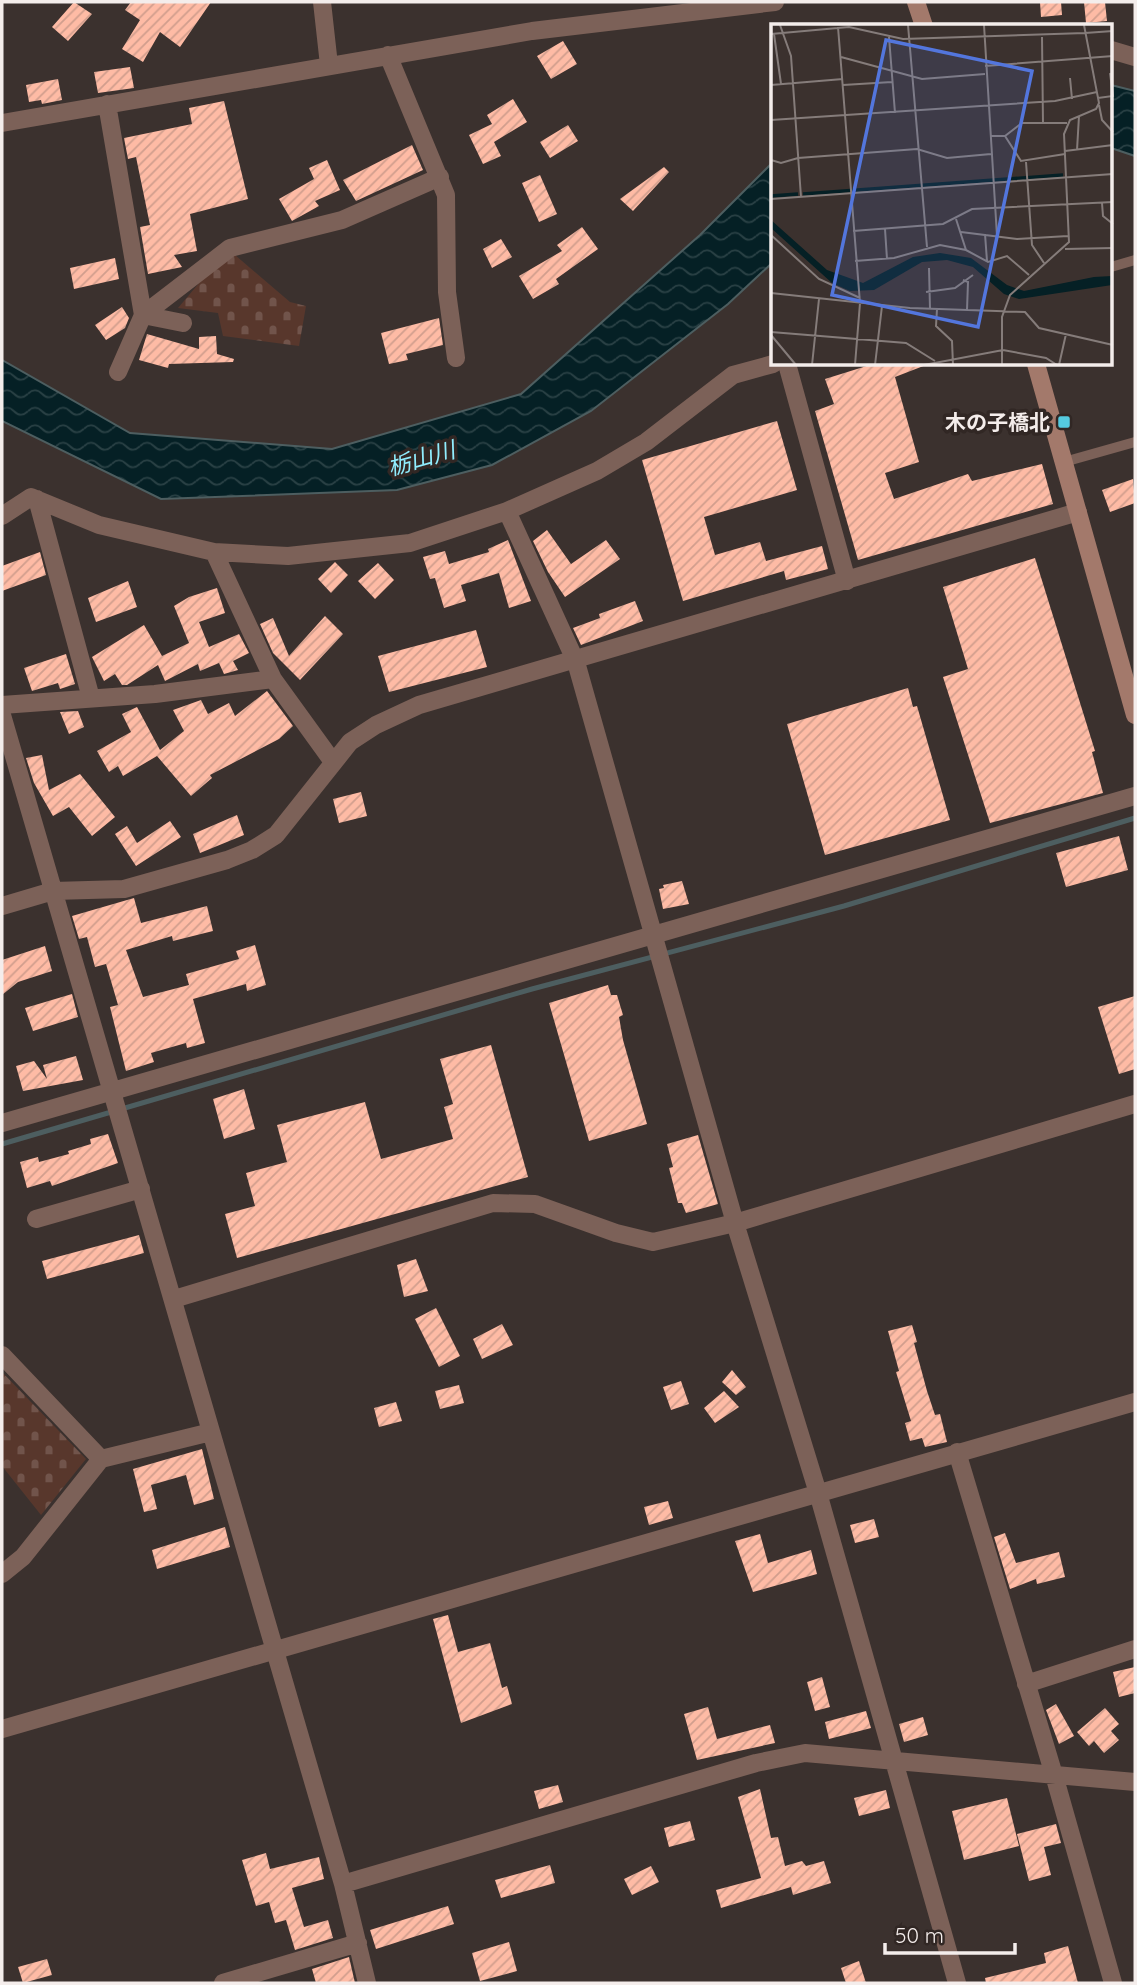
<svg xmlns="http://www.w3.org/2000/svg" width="1137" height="1985" viewBox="0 0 1137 1985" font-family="Quicksand,'Noto Sans JP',sans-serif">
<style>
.cemetery{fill:url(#cemetery-stones)}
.water{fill:url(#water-waves);stroke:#4d5e60;stroke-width:2}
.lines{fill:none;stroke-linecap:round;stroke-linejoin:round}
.stream{stroke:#4d5e60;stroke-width:5}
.building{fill:url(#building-hatch)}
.lane{stroke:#7c6158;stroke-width:10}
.street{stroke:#7c6158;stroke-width:18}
.secondary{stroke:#a3796b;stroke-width:18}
.poi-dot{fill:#55cadf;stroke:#312724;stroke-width:2.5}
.labels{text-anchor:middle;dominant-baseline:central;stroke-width:7;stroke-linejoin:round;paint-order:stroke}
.poi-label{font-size:21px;font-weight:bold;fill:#f4edeb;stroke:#312724;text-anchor:end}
.water-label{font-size:23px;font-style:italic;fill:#90edfe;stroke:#312724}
.inset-river{fill:none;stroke:#052025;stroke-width:3.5}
.inset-road{fill:none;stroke:#857c7a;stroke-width:2}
.view{fill:#5376dd;fill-opacity:0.15;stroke:#5376dd;stroke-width:3.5}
.inset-edge{fill:none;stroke:#f4edeb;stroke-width:3.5}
</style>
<defs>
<pattern id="cemetery-stones" width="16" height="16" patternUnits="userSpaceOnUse" patternTransform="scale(1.75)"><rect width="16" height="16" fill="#58372c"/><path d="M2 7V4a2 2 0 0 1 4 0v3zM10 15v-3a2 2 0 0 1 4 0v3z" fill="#71544b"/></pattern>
<pattern id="water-waves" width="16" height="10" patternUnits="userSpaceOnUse" patternTransform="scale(1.75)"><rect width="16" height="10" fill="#052025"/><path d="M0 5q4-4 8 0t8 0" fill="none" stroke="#2a4145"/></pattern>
<pattern id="building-hatch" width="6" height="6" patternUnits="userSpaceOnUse" patternTransform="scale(1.75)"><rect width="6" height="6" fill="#febba5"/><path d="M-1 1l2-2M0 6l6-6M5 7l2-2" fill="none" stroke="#d19e8d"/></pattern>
</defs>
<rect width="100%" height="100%" fill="#3b312e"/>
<path class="cemetery" d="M228,249L290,302L306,306L299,346L223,336L218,313L178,308Z
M2,1372L86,1459L41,1515L2,1466Z"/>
<path class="water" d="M1111,85L1135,91V156L1111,148Z
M773,162V262L728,304L591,411L492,465L397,490L161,499L2,421V360L130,433L332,449L521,394L700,235Z"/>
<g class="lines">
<path class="stream" d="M2,1144L532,989L844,906L1135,818"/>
</g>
<path class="building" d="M74,2L92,14L68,41L52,27Z
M131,2H211L180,47L160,32L143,62L122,49L140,20L125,10Z
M1040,2H1061L1062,15L1041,17Z
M1084,2H1105L1107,21L1086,23Z
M563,41L577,64L551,79L537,56Z
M130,67L134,88L98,93L94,72Z
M58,79L62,100L42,104L41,100L29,102L26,85Z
M513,99L527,122L494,142L501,156L483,164L469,135L492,124L487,115Z
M224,101L248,199L190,214L197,251L174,255L182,267L148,274L140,227L150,225L136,157L128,159L124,138L192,124L189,108Z
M568,125L578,141L550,158L540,142Z
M412,145L423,170L356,201L343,180Z
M327,160L340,190L315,201L319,206L292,221L279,199L314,179L309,168Z
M664,167L669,172L633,211L620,199Z
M540,175L557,214L539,222L522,183Z
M582,227L598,249L556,279L559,284L533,299L519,276L562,251L557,245Z
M501,239L512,257L492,268L483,249Z
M115,258L119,279L74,289L70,268Z
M122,307L129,318L125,328L106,340L95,325Z
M439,318L443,345L406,354L408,360L389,364L381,333Z
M147,334L199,349V337L216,336L217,354L234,359L233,362L169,364L168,368L139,360Z
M873,364L926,365L895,377L919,462L885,473L894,499L968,474L972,481L1042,464L1053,504L858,560L815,411L834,404L825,379Z
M777,421L797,490L704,517L715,555L760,542L766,561L822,546L828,569L786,580L784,571L683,601L642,460Z
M1133,479L1135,503L1110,512L1102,490Z
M547,530L571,564L606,540L620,559L565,597L548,572L533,541Z
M508,540L531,601L509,608L499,573L461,585L466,601L444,608L435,578L430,579L423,557L445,551L449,564L489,552L488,549Z
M40,552L46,575L2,591V566Z
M1035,558L1095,751L1092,752L1103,793L990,823L943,677L968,669L943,587Z
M335,562L348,575L331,593L318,579Z
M378,563L394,580L375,599L358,581Z
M128,581L137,607L96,622L88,598Z
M217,588L225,613L199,622L209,647L239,634L249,653L233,661L238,670L224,674L219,663L200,671L198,664L165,681L158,665L127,685H122L115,674L104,681L92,657L144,625L162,656L189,643L174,606L189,597Z
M635,601L643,621L581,645L573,628L600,618L599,614Z
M325,616L343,634L300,680L273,653L260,624L273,618L289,656Z
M476,630L487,667L389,692L378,656Z
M66,654L75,684L60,689L58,683L32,691L24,668Z
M908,688L913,707L917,706L950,820L825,855L787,724Z
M267,691L293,726L279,739L210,775L212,778L191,796L157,756L123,776L118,766L109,772L97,751L131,732L122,714L137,707L160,750L184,731L173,710L201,700L208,714L229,703L235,716Z
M78,711L84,727L69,734L60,712Z
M42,755L49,790L80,774L115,817L92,836L69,807L53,816L34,783L26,758Z
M361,792L367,816L339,823L333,799Z
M237,815L244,835L200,853L193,834Z
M170,821L181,837L136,866L115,834L127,826L137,843Z
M1119,836L1128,870L1066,887L1056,853Z
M682,881L689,904L663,909L659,889L664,888L663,885Z
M134,898L141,923L207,906L213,931L173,941L172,936L126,950L143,997L189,985L186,974L239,959L236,951L255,945L266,985L247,991L246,984L193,999L205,1043L187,1048L186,1043L151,1053L154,1062L126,1071L110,1007L118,1005L106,964L95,967L87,937L79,939L72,916Z
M45,946L52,971L18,982L2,995V960Z
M608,985L611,995H617L623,1015L619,1017L623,1040L647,1124L589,1141L549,1003Z
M72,994L78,1017L33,1031L25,1008Z
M1135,996V1069L1119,1074L1098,1007Z
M491,1045L528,1177L237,1258L225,1214L255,1206L246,1173L287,1162L277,1125L365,1102L381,1159L453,1139L444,1107L453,1104L440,1059Z
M76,1056L83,1080L23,1091L16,1066L34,1061L47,1079L43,1065Z
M244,1089L255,1129L224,1139L213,1099Z
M108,1134L118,1163L52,1186L50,1181L27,1188L20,1162L38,1157L39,1162L69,1154L68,1151L91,1144L90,1139Z
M698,1135L718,1204L686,1213L682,1203H678L669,1168L673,1167L667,1144Z
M139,1235L144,1253L47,1279L42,1261Z
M416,1259L428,1291L404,1297L397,1265Z
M436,1308L460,1356L439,1367L415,1319Z
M502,1324L513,1345L482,1359L473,1339Z
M912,1325L917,1342L914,1343L927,1391L935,1415L940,1414L947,1442L925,1447L922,1438L910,1441L905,1423L911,1421L896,1372L899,1371L888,1331Z
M732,1370L746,1387L736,1395L722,1382Z
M681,1381L689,1404L671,1410L663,1387Z
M459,1385L464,1403L440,1409L435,1391Z
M724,1391L739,1407L715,1423L704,1408Z
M396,1402L402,1421L379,1427L374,1408Z
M202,1449L214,1499L194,1505L186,1475L151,1485L157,1509L144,1512L133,1469Z
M668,1501L673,1518L649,1525L644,1507Z
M874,1519L879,1537L855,1543L850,1525Z
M225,1527L230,1547L157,1569L152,1550Z
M1005,1533L1016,1563L1059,1552L1065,1577L1037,1584L1036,1579L1010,1589L994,1537Z
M760,1534L768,1563L811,1550L817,1574L753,1592L735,1541Z
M448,1615L458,1652L490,1643L502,1688L507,1686L512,1704L461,1723L433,1619Z
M1135,1667V1693L1119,1697L1113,1672Z
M822,1677L830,1707L815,1711L807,1682Z
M1056,1704L1074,1736L1059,1744L1046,1710Z
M708,1707L717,1739L770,1725L775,1743L697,1760L684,1714Z
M1105,1708L1119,1724L1111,1731L1119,1740L1104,1753L1094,1741L1089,1746L1077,1732Z
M866,1711L871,1728L829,1739L825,1722Z
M923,1717L928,1735L904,1742L899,1724Z
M558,1785L563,1802L539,1809L534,1791Z
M760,1789L771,1838L778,1837L785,1866L802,1861L806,1866L824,1861L831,1883L793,1895L791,1887L721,1908L716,1890L761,1878L738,1797Z
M886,1790L890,1808L859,1816L854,1798Z
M1007,1798L1019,1846L964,1860L952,1811Z
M690,1821L695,1840L669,1847L664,1828Z
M1056,1824L1061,1843L1044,1847L1051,1875L1029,1881L1017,1834Z
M266,1853L270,1869L319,1857L324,1879L292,1888L304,1927L328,1920L333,1938L295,1950L286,1920L275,1923L269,1902L256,1906L242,1860Z
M550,1865L555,1883L501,1898L495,1880Z
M651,1866L659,1882L632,1895L624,1879Z
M448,1906L454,1924L376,1949L370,1930Z
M509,1942L517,1971L480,1981L472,1953Z
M1068,1946L1078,1983H986L985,1978L1046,1963L1044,1953Z
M349,1957L355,1983H316L312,1969Z
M47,1959L52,1975L23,1983L18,1967Z
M859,1961L866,1983H846L841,1968Z"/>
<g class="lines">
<path class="lane" d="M1111,267L1135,260
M1064,462L1135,442"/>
<path class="street" d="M322,2L329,65
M1111,50L1135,57
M388,55L446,195L447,292L456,358
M107,104L143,315L183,323
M2,123L532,31L775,2
M787,364L847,581
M118,372L143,315L230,248L342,220L440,177
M37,499L91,698
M507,511L576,662L735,1223L818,1493L957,1983
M2,516L31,497L99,525L214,552L288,556L410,543L507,511L597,471L646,442L733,375L773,364
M214,552L273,679L333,762
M2,705L155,694L273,679
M2,715L343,1884L367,1983
M2,906L53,891L124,889L227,860L252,850L276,835L350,742L376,725L419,705L1078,512
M2,1123L1135,796
M36,1219L141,1189
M174,1299L493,1203L535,1204L616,1233L653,1242L735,1223L1135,1104
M2,1355L101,1459
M957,1452L1054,1775L1113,1983
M2,1574L23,1557L101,1459L211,1432
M1026,1684L1135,1649
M2,1729L1135,1402
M343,1884L756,1763L805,1753L1135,1782
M223,1983L358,1943"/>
<path class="secondary" d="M916,2L924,26
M1036,364L1135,715"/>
</g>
<rect class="poi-dot" x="1057" y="415" width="14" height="14" rx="3.5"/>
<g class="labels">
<g class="poi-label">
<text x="1050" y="422">木の子橋北</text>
</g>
<g class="water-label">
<text transform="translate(421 458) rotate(-16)">栃山川</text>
</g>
</g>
<g transform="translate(771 24)">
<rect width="341" height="341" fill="#3b312e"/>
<path d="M0,196L56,246L92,259L142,233L169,229L200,234L236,261L253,267L323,253L341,252V261L248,275L233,270L202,243L176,236L151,238L103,266L79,267L61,259L0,204Z" fill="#052025"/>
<path class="inset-river" d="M32,170L292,151M0,172L27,170"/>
<path class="inset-road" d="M9,1L20,32L30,173M137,1L156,223M213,1L226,212M67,3L89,279L84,341M314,9L342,7M0,10L78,3L132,15L314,9M3,10L10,60M118,13L124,89M271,13L272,100M70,33L151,55L214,50M214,42L342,32M299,54L301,75M0,61L72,55M72,61L121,58M327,74L342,72L339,49M328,81L331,96L342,108M0,96L284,77L326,68M219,112H234L251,99H296M234,112L250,137L294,130M306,126L308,92M294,127L342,121M0,136L10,139L27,134L146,125L176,134L220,130M255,138L261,221L273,239M0,175L342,150M331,179L332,192L342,200M185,195L195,226M114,205L116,235M82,207L172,200L201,185L342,178M190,208L246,215L297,212M214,210L216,237M0,211L48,255L89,274M294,225L342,224M84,237L123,234L169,221L195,226L217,238L236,232L258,251M158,244L159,285M192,256L197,258L196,286M155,268L184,264L202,251M0,269L139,284L254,288L268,304L342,321M166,285L165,302L181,317L182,341M0,308L135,319L164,337M0,311L25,341M41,341L48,275M104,341L111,282M153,341L232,326L275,334L286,341M231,341V293L239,271L298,218L293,110L299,96L325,85L328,79L313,1M288,341L295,310"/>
<path class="view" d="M115,16L261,47L207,303L61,271Z"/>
<rect width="341" height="341" class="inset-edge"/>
</g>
<rect width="1137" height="1985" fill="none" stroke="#f4edeb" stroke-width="7"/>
<path d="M885 1943v10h130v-10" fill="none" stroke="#f4edeb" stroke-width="3.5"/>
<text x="895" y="1943" font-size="21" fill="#f4edeb" stroke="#312724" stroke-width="5" paint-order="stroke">50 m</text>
</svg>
